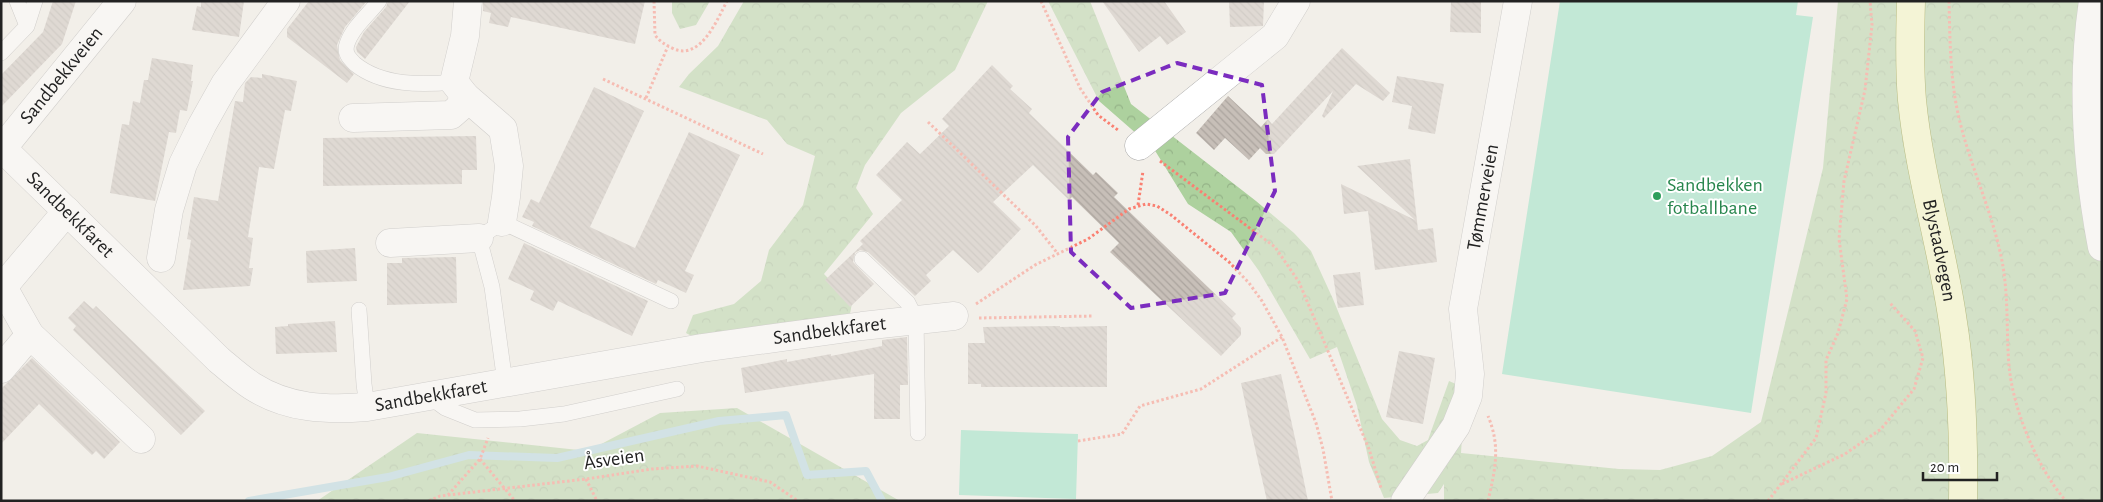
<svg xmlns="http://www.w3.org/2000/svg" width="2103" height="502" viewBox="0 0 2103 502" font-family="'Alegreya Sans',sans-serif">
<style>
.forest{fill:url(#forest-crowns)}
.pitch{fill:#88e0be}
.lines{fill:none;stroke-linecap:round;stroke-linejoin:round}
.stream{stroke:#aad3df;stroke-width:8}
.building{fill:url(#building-back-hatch)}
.lane-casing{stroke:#a9a9a9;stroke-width:16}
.street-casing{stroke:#a9a9a9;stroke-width:29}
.secondary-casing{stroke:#707d05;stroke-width:29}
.path{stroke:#fa8072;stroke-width:3;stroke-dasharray:2.5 2.5;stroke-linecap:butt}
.lane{stroke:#fff;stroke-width:15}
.street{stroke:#fff;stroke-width:28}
.secondary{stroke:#f7fabf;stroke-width:28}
.marked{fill:none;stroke:#7b2cbf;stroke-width:4;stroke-dasharray:10 6;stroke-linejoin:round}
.leisure-dot{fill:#2e9e5b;stroke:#fff;stroke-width:2}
.labels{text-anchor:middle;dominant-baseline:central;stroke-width:4;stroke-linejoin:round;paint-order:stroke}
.street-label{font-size:20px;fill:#222;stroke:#fff}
.leisure-label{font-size:20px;fill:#27864d;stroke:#fff;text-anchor:start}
</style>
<defs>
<pattern id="forest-crowns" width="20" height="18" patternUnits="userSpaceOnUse" patternTransform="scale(1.25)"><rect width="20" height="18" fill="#add19e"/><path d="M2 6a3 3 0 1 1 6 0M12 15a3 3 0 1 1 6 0" fill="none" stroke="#95b388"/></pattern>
<pattern id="building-back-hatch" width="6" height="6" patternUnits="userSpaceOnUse" patternTransform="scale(1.25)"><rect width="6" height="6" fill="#c7bfb8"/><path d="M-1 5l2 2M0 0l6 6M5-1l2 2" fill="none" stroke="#aba49e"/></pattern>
</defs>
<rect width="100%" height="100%" fill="#f2efe9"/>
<path class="forest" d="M672,1H710L696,25L680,29L672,13Z
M744,1H988L955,70L901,113L865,165L856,188L873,214L824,274L852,303L850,314L697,339L686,333L693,315L734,304L761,281L769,250L803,205L815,156L787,144L767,120L679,87L689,74L718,46Z
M1048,1H1090L1131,104L1256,201L1294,233L1311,251L1333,299L1382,419L1400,440L1417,446L1428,440L1449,381L1465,388L1461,453L1619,469L1660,470L1712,456L1761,422L1823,168L1838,1H2102L2094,22L2102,139V501H1444V484L1438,493L1384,498L1369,462L1357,406L1337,347L1310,359L1259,271L1231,232L1188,204L1154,149L1099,101Z
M737,408L900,501H317L417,433L588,451L660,413Z"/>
<path class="pitch" d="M1560,1H1798L1796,15L1813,17L1751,413L1502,374Z
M961,430L1078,434L1076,499L959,495Z"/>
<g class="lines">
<path class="stream" d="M249,501L388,477L469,455L557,458L719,421L786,415L807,475L866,471L882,501"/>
</g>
<path class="building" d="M53,1H76L62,44L1,107V75L43,32Z
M201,1H244L239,37L192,30L197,6L201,7Z
M309,1H367L345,27L337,45L340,60L354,74L347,83L287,37V29Z
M388,1H410L365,59L357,52L356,47L364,32L386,7Z
M483,1H645L635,44L511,17L508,27L489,23L491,13L483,11Z
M1102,1H1164L1186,32L1167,45L1160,36L1139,52Z
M1229,1H1264L1263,26L1230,27Z
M1451,1H1481V33L1450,32Z
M1342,48L1390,93L1383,101L1356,84L1324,118L1322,116L1333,91L1274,154H1266L1260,148L1249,160L1225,138L1214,150L1196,133L1228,96L1261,127L1268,119L1272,124Z
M152,58L193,65L191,81H193L187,111L180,110L176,133L169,132L155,201L110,193L122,124L129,125L133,101L140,103L144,80H148Z
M992,65L1013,86L1010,89L1032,109L1029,113L1093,175L1096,172L1118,193L1114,197L1236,314L1232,318L1241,328V335L1221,356L1110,252L1119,243L1072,197L1069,200L1033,165L993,202L1021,229L981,271L978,273L953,250L926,275L931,281L915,296L868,252L860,250L855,253L853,262L874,284L850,307L825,280L863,244L860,241L902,200L876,175L907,142L920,154L949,126L942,119Z
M262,74L297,81L291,111L285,110L274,169L259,167L248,237L253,238L249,268H253L250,286L183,290L191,240L187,239L194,197L218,201L235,101L243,102L245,83L251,77L262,78Z
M1397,76L1444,84L1435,134L1408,129L1412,106L1392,102Z
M594,87L644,111L590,227L635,248L689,132L740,155L685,271L694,275L686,293L658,280L656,284L532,226L534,222L522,217L531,199L539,203Z
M476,136L477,170H462V184L323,186V138Z
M1410,159L1418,230L1433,228L1437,262L1375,270L1368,211L1344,214L1341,184L1415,220L1357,166Z
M524,243L648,301L632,336L558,301L553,311L530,300L534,291L508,279Z
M355,248L357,281L307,283L306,251Z
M456,257L457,303L387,305V263H402V258Z
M1360,272L1364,305L1338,308L1333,275Z
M84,301L93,309L96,306L205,411L181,435L73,330L76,326L68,318Z
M335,321L337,352L276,354L275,327L288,326V324Z
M1060,326V327L1107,326V387H981V384H968V343H985L983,327Z
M907,337L908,385H900V419H874V374L745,393L741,368L787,359V362L831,354V356L882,346V340Z
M1399,351L1435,358L1423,424L1386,417Z
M32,358L120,442L104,459L96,451L92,455L39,404L1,444V389Z
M1281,374L1298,452L1308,501H1267L1250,426L1241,383Z"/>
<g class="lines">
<defs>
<path id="lane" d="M17,1L27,26
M379,1C369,14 352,28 347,44C344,53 349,58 355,64C382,86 422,85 454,82
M1,53L27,26L35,1
M862,259L908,303L916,319L918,433
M359,310L364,384L367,407
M505,383L492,287L479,238L502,222L671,301
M430,397L445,408L475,420L520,419L564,414L677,389"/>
<g id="street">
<path d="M468,1L465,36L454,82L465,96L503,129L509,166L506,197L502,222"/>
<path d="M2093,1C2081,81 2087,167 2102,247"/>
<path d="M353,118L451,115L459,108L465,96"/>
<path d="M1139,146L1275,36L1296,1"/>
<path id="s1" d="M3,149L219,360C230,369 241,379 252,386C288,409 326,410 367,407L702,348L862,326L954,316"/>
<path id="s2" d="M1,150L122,1"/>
<path d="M67,211L3,287L30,335L141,439"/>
<path d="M390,243L479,238"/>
<path d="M161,258L169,210L183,164L202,125L225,84L286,1"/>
<path d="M1,369L30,335"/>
<path id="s3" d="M1405,501L1456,426L1468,396L1470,374L1463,309L1518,1"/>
</g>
<g id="secondary">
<path id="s4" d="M1911,1C1910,34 1909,67 1912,100C1919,173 1941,243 1952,316C1962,377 1964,439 1963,501"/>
</g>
</defs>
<use href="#lane" class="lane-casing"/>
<use href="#street" class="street-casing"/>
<use href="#secondary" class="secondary-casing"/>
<path class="path" d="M654,1L655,35C660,42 666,45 674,49C701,60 717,20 727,1
M1041,1L1080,88L1098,115L1118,130
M1949,1C1950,40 1950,80 1959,118C1970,165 1991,209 2001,256C2009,293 2006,329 2009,366C2013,409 2037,468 2066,501
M603,79L763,154
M646,98L668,46
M928,122L1036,226L1058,254
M1160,161L1275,247L1299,282L1369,449L1381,488
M1138,205L1143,171
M976,304L1035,265L1088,239L1129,209L1146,204L1157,206L1171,215L1229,262L1249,283L1262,301L1282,337L1316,423L1323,449L1332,501
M979,318L1094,316
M1078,441L1122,434L1140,406L1201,389L1282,337
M480,459L515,501
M586,479L597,501
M1782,484L1845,454L1881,429L1914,389L1923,358L1915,331L1890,303
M448,495L480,459L488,438
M429,501L440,496L586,479L652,469L697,466L770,482L798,501
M1488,501C1495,470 1501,447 1488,416
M1768,501L1816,438L1826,393V360L1838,333L1847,299L1839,239L1844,181L1865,90L1872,25L1870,1"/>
<use href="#lane" class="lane"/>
<use href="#street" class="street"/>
<use href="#secondary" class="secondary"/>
</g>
<path d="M0 0H2103V502H0ZM1177,63L1262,85L1275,191L1225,293L1131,308L1071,252L1068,137L1102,92Z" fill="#f2efe9" fill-opacity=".55" fill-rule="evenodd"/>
<path class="marked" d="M1177,63L1262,85L1275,191L1225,293L1131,308L1071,252L1068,137L1102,92Z"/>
<circle class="leisure-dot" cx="1657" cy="196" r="5"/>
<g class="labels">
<g class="street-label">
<text stroke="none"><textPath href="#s2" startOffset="96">Sandbekkveien</textPath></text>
<text stroke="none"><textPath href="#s3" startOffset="324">Tømmerveien</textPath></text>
<text stroke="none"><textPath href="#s1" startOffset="94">Sandbekkfaret</textPath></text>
<text stroke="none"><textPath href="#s4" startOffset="252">Blystadvegen</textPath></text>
<text stroke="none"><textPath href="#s1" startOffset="932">Sandbekkfaret</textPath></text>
<text stroke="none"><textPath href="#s1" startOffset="528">Sandbekkfaret</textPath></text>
<text transform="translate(614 459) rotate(-8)">Åsveien</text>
</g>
<g class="leisure-label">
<text x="1667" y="185">Sandbekken<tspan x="1667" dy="23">fotballbane</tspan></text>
</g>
</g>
<rect width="2103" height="502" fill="none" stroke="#222222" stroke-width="5"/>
<path d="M1923 472v8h74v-8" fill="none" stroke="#222222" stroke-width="2.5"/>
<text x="1930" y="472" font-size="15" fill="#222222" stroke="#ffffff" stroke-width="4" paint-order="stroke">20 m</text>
</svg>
